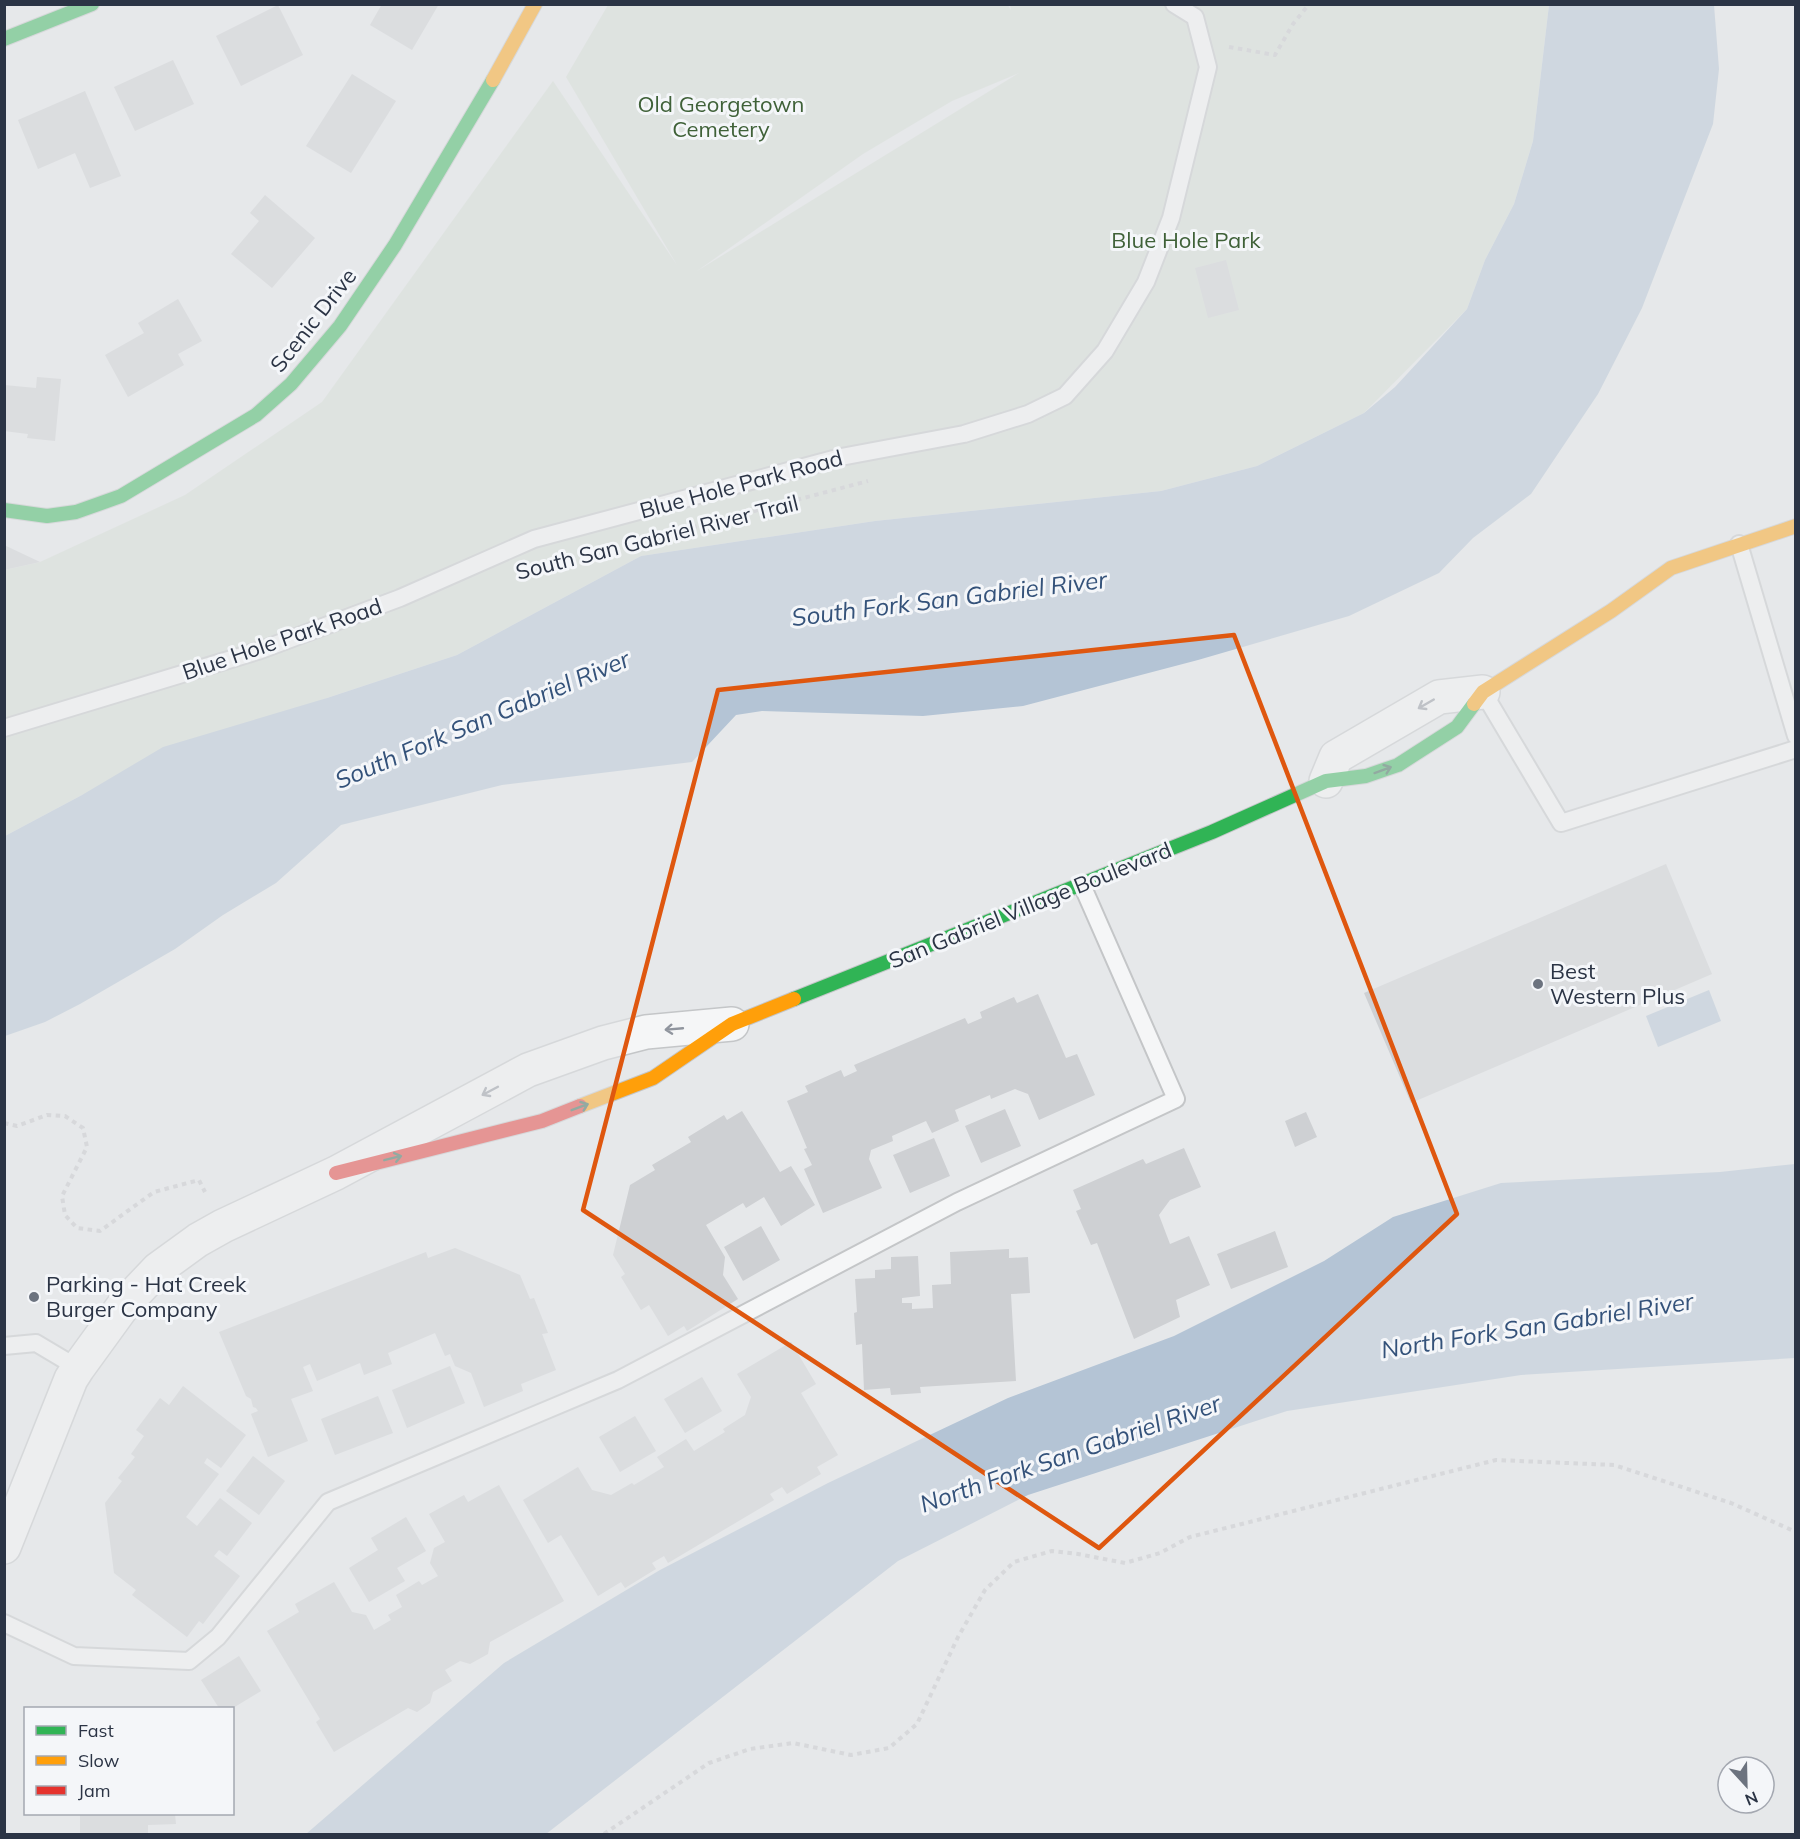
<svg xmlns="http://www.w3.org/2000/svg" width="1800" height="1839" viewBox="0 0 1800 1839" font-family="Mulish,sans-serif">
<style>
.green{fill:#d6ded6;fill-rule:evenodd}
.water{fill:#b4c4d5}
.building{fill:#ced0d3}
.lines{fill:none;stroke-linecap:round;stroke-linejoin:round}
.lane-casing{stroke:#c4c6c8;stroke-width:20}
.street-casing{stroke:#c4c6c8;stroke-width:36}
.fast-casing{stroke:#c4c6c8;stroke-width:16}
.slow-casing{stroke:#c4c6c8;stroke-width:16}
.jam-casing{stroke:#c4c6c8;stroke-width:16}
.path{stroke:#c5c6ca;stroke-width:4;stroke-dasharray:4.5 4.5;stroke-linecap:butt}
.lane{stroke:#f5f6f7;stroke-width:16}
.street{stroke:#f5f6f7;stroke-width:33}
.fast{stroke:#30b455;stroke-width:14}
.slow{stroke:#ff9f0a;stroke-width:14}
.jam{stroke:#e5322d;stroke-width:14}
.oneway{stroke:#90959e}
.oneway2{stroke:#2d614b}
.marked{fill:none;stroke:#df570f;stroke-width:4.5;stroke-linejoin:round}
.poi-dot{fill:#6c737f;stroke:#f4f6f9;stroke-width:2}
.labels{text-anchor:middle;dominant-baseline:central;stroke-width:6;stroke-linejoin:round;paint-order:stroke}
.park-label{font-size:22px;fill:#3f6138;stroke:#f4f6f9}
.street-label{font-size:22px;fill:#2b3445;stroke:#f4f6f9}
.poi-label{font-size:22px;fill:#2b3445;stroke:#f4f6f9;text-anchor:start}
.water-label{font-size:24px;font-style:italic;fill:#34527a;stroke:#f4f6f9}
</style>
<rect width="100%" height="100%" fill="#e6e8ea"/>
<path class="green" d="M1007,4L1011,10L1010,5H1549L1533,141L1514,204L1485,260L1467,309L1364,413L1257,466L1161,491L875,521L641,556L457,655L327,698L82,795L5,836L4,570L40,562L185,495L322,402L553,81L677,265L566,77L608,5ZM1019,73L697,271L863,154L952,101Z"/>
<path class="water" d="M1549,5H1714L1719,69L1713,124L1642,308L1598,394L1531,494L1473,538L1439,573L1349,616L1198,660L1023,706L923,716L762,711L736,715L692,762L502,785L341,825L276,883L223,915L175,949L80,1004L45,1022L5,1036V836L82,795L163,747L327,698L457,655L641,556L875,521L1161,491L1257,466L1364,413L1395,387L1467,309L1485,260L1514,204L1533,141Z
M1709,990L1721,1021L1658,1047L1646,1016Z
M1795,1164V1358L1521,1375L1287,1411L1028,1495L898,1561L546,1834H306L504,1663L660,1570L828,1483L1008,1398L1174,1336L1324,1261L1393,1217L1501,1183L1720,1172Z"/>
<path class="building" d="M382,4H439L412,50L370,25Z
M278,5L303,55L241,86L216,36Z
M173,60L194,104L135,131L114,87Z
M352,74L396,101L351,173L306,146Z
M85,91L121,176L90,188L75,153L38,169L18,120Z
M265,195L315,238L272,288L231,254L259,221L250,213Z
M1226,260L1239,310L1208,318L1195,268Z
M178,299L202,341L178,354L184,365L128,397L105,355L144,333L138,323Z
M37,377L61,379L55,441L27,438L28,434L4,431V385L36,388Z
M4,545L40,562L4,570Z
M1666,864L1712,974L1411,1103L1364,993Z
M1038,994L1066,1058L1077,1054L1095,1095L1039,1120L1028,1094L1015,1089L991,1099L990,1095L955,1110L959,1121L932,1133L926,1121L892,1136L893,1141L871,1150L869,1159L882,1188L823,1213L804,1169L812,1165L804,1149L807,1148L787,1101L808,1092L805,1086L841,1070L844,1077L857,1071L854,1065L965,1018L968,1024L982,1018L980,1012L1014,997L1017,1003Z
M1005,1109L1021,1146L981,1163L965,1126Z
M742,1111L780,1172L791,1166L815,1205L781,1226L764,1197L746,1208L743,1203L706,1225L725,1257L723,1275L738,1299L687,1331L684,1326L668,1336L649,1305L641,1310L621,1277L625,1274L613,1255L630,1185L655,1170L652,1165L691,1142L688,1137L724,1115L727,1120Z
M1306,1112L1317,1137L1295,1147L1285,1121Z
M934,1138L950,1176L910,1193L893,1155Z
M1184,1148L1201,1187L1170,1200L1159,1215L1170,1244L1189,1236L1210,1285L1176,1300L1180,1317L1134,1339L1097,1243L1091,1245L1076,1211L1081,1209L1073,1190L1143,1159L1146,1164Z
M761,1226L780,1260L743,1281L724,1247Z
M1275,1231L1288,1267L1231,1289L1217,1254Z
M455,1248L520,1275L530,1299L534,1298L548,1333L542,1334L556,1370L521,1384L523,1391L484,1407L471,1373L455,1366L450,1354L445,1356L435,1333L388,1353L392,1364L364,1375L360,1363L317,1381L310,1364L303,1367L313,1391L291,1399L308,1441L268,1457L251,1414L258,1411L256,1408L253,1407L251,1399L246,1396L219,1332L426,1252L428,1258Z
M1009,1249V1258L1028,1257L1030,1293L1011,1294L1016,1381L920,1387L921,1393L891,1395L890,1388L864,1390L862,1344L856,1345L854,1313L857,1312L855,1279L875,1278V1270L891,1269V1257L918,1256L920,1296L902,1298V1303H912V1309L933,1308L932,1285L951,1284L950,1252Z
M791,1342L816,1384L801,1393L838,1455L817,1467L821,1474L787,1494L782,1487L770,1494L774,1500L668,1563L664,1556L652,1563L656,1569L625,1588L621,1582L598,1596L561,1535L548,1543L523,1500L578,1467L592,1490L611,1495L632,1483L634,1485L664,1467L657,1457L686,1439L694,1451L725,1432L723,1429L745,1415L751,1397L737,1374Z
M450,1366L465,1403L407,1428L392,1390Z
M702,1377L722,1411L685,1433L664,1399Z
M183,1386L246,1435L221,1468L207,1458L204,1463L219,1474L186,1517L197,1526L220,1498L252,1523L227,1556L219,1550L214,1556L240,1576L203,1624L199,1621L187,1637L132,1595L136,1590L114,1573L105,1503L122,1481L118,1478L135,1457L131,1454L144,1436L136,1430L160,1398L169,1405Z
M378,1396L393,1433L335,1455L321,1419Z
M635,1416L656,1451L620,1472L599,1437Z
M253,1456L285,1481L259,1515L226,1491Z
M499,1485L564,1601L490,1642L488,1654L470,1664L460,1661L445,1670L452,1681L433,1692L430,1703L417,1712L408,1708L334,1752L316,1722L320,1719L267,1631L299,1612L295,1604L334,1582L352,1612L366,1615L374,1630L391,1620L388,1615L402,1607L396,1595L419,1581L422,1585L438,1576L430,1563L434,1548L445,1542L429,1514L464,1495L468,1502Z
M406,1517L426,1551L397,1568L405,1581L369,1602L349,1568L378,1550L371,1538Z
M239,1656L261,1691L233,1708H219L201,1680Z
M80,1814H175L176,1824L148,1825V1834H80Z"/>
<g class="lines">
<defs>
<path id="lane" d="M1739,544L1796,736
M1483,692L1561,823L1796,749
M4,728L261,650L400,598L534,539L841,457L964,434L1028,414L1065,396L1105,351L1146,282L1171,218L1208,67L1195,17L1174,4
M4,1346L36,1343L78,1368
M4,1623L74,1656L189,1661L218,1637L328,1502L618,1380L957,1202L1176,1099L1082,885"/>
<path id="street" d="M1326,781L1336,757L1439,697L1483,692
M4,1547L71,1379L78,1368L123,1306L158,1269L198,1240L223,1226L336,1173L528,1070L603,1043L646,1032L732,1024"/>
<path id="fast" d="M4,39L92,4
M4,510L47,516L76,512L121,496L256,415L291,384L340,326L395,245L493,80
M794,999L1212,832L1326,781L1366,776L1398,765L1457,727L1474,704"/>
<path id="slow" d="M493,80L535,4
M1474,704L1483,692L1611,611L1671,568L1796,526
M580,1106L653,1078L732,1024L794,999"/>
<path id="jam" d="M336,1173L542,1121L580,1106"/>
</defs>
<use href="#lane" class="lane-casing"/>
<use href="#street" class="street-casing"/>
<use href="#fast" class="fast-casing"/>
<use href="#slow" class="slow-casing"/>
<use href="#jam" class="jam-casing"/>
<path class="path" d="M1229,47L1275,55L1293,24L1309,4
M675,532L868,481
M4,1123L17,1126L47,1115L65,1116L83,1128L87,1147L62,1196L65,1215L77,1228L100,1231L154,1192L199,1180L205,1192
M604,1834L709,1763L750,1749L793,1743L851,1755L889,1748L917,1724L958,1637L985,1590L1014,1562L1052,1551L1078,1554L1125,1563L1160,1553L1190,1537L1496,1460L1614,1465L1731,1503L1796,1532"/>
<use href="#lane" class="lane"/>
<use href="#street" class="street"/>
<use href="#fast" class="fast"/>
<use href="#slow" class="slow"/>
<use href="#jam" class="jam"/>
</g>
<defs><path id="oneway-shaft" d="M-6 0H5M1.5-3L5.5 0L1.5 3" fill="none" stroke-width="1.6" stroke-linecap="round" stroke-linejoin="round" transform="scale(1.5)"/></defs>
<g class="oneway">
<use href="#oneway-shaft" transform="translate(1426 704) rotate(150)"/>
<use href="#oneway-shaft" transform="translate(674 1029) rotate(175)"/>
<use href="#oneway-shaft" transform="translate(490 1091) rotate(152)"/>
</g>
<g class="oneway2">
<use href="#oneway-shaft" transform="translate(1383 770) rotate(-20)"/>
<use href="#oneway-shaft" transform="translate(580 1107) rotate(-21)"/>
<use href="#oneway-shaft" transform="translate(393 1158) rotate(-14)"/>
</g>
<path d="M0 0H1800V1839H0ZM1234,635L1457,1214L1099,1548L583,1210L718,690Z" fill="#e6e8ea" fill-opacity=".55" fill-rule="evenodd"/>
<path class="marked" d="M1234,635L1457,1214L1099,1548L583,1210L718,690Z"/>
<g class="poi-dot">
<circle cx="1538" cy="984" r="6"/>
<circle cx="34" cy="1297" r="6"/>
</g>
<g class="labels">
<g class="park-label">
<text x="721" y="104">Old Georgetown<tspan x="721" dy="25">Cemetery</tspan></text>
<text x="1186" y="240">Blue Hole Park</text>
</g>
<g class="street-label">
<text transform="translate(313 320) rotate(-52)">Scenic Drive</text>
<text transform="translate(741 484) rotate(-15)">Blue Hole Park Road</text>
<text transform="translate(657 537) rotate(-14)">South San Gabriel River Trail</text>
<text transform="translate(282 639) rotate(-19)">Blue Hole Park Road</text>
<text transform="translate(1030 905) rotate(-22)">San Gabriel Village Boulevard</text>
</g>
<g class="poi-label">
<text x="1550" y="971">Best<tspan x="1550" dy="25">Western Plus</tspan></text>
<text x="46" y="1284">Parking - Hat Creek<tspan x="46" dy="25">Burger Company</tspan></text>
</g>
<g class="water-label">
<text transform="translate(949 598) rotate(-7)">South Fork San Gabriel River</text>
<text transform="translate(482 719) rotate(-23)">South Fork San Gabriel River</text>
<text transform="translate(1537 1325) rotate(-9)">North Fork San Gabriel River</text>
<text transform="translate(1070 1453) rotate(-19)">North Fork San Gabriel River</text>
</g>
</g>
<rect width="1800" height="1839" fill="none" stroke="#2b3445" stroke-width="12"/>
<rect x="24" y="1707" width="210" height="108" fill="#f4f6f9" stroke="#a4a8b1" stroke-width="1.5"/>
<rect x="36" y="1726" width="30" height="9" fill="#30b455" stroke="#a4a8b1" stroke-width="1.5"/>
<text x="78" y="1737" font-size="18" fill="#2b3445">Fast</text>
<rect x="36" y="1756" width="30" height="9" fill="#ff9f0a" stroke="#a4a8b1" stroke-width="1.5"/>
<text x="78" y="1767" font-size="18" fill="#2b3445">Slow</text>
<rect x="36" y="1786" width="30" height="9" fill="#e5322d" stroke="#a4a8b1" stroke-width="1.5"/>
<text x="78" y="1797" font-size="18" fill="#2b3445">Jam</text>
<g transform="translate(1746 1785) rotate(158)"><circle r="28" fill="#f4f6f9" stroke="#a4a8b1" stroke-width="1.5"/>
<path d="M0-4.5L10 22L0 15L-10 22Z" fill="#6c737f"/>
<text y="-9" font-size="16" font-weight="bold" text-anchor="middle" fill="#2b3445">N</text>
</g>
</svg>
